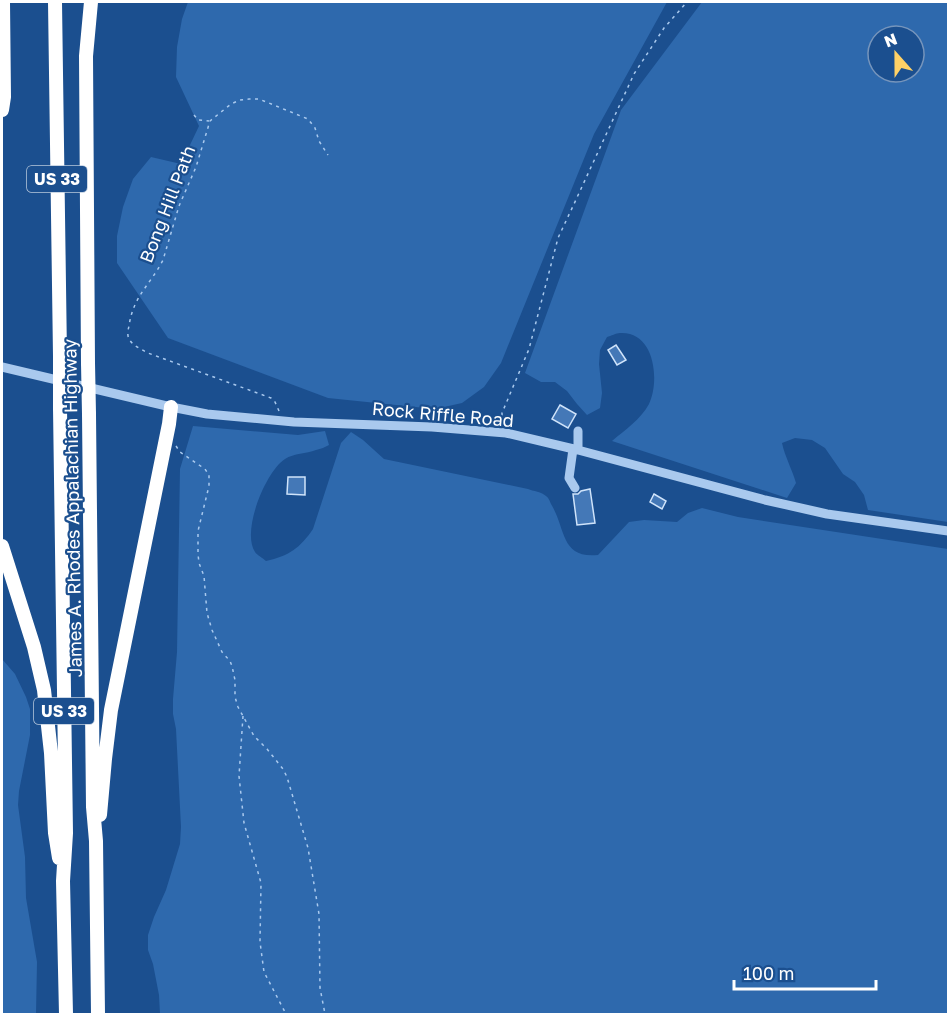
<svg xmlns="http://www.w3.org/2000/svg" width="950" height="1016" viewBox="0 0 950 1016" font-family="'Golos Text',sans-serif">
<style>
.green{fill:#2e69ad;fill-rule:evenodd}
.building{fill:#4478b7;stroke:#cfe3fa;stroke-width:1.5}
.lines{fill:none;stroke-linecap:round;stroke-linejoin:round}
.path{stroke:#a9c9ee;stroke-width:1.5;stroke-dasharray:3 4.5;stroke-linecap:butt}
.minor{stroke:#a9c9ee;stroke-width:9}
.highway{stroke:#fff;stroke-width:14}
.highway-bridge{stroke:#fff;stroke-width:14}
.labels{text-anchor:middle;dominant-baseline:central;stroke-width:4.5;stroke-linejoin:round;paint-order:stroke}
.shield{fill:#1b4f8f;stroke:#bbcadd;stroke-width:1.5}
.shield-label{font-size:16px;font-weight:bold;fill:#fff}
.street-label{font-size:18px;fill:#fff;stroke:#1b4f8f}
</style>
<rect width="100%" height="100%" fill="#1b4f8f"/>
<path class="green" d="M188,2H667L594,134L501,363L484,387L462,403L435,409L328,398L168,338L117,263V236L123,207L133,179L151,157L181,164L199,126L176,77L177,47L182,19Z
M702,2H948V522L868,510L864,495L855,482L843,474L825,448L812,440L795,438L782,443C785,457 792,469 796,483L787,498L612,441C625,430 641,419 649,404C660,381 655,331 620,333C616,333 611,336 607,337L600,350L599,364L602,393L600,408L587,415L577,404L567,391L555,382H541L525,373L621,110ZM878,36H914V72H878Z
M193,426L298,435L325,431L329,445C325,447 321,449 316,450C306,454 294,453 285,459C266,471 241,531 255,552C257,555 263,558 266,561C289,556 300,548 313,529L341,443L351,432L363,440L384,459L528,489C533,491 542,492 546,496C549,498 550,502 551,504C566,528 560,559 598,555L629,522L644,520L677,522L688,513L702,508L738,517L948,549V1014H160L159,995L153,964L148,950V935L154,917L166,890L180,844L181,827L176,729L173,714V699L177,652L180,469Z
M2,659L15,674L26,697L30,709V735L19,791L18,805L25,857L26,898L37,962L36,1014H2Z"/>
<path class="building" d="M616,345L626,360L617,365L608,350Z
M560,405L576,414L568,428L552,419Z
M288,477H305V495L287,494Z
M590,489L595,523L577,525L573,494H578L581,491Z
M654,494L666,501L662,509L650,502Z"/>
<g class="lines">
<path class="path" d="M194,115L198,120L209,121
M279,411L275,402L271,398L148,353C141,349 133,346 129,339C127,335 128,330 129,326C133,296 151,284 163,260L179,206L196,167L210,121L231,104L240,100L249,99H259L308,119L315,128L319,141L328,155
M502,423V413L529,349L558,238L574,204L634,74L664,28L687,2
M176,446L180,452L205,469L209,475V486L198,531V554L199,563L204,576L207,613L212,630L222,652L230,661L232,666L235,680V697L238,707L254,736L267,749L283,769L287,777L308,848L319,914L320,988L325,1014
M243,716L239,776L244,823L261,883L260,942L264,972L286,1014"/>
<path class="minor" d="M2,367L171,407L207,414L294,422L432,427L506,433L578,450L765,500L827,514L948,531
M578,431V450
M573,449L569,478L575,488"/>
<path class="highway" d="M55,2L60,356
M2,110L4,97L3,2
M88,363L86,56L91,2
M60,408L66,833L63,881L66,1014
M89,414L93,807L96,841L98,1014
M2,546L34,647L44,690L51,753L55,833L59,858
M100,815L105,759L111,710L169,424L171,407"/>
<path class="highway-bridge" d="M60,356V408
M88,363L89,414"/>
</g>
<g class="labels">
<g class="shield">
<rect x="27" y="166" width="60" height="26" rx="4.5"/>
<rect x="34" y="698" width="60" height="26" rx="4.5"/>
</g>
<g class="shield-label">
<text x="57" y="179">US 33</text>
<text x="64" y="711">US 33</text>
</g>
<g class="street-label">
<text transform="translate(167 204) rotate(-69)">Bong Hill Path</text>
<text transform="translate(443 414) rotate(5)">Rock Riffle Road</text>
<text transform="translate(72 508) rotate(-91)">James A. Rhodes Appalachian Highway</text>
</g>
</g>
<rect width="950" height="1016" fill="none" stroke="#ffffff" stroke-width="6"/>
<g transform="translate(896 54) rotate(339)"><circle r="28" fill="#1b4f8f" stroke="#7695bc" stroke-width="1.5"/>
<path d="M0-4.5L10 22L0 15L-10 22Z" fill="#ffd166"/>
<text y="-9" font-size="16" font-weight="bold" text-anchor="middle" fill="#ffffff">N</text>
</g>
<path d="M734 980v9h142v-9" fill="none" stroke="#ffffff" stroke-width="3"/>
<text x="743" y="980" font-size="18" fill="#ffffff" stroke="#1b4f8f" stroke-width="4.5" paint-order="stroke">100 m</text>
</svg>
